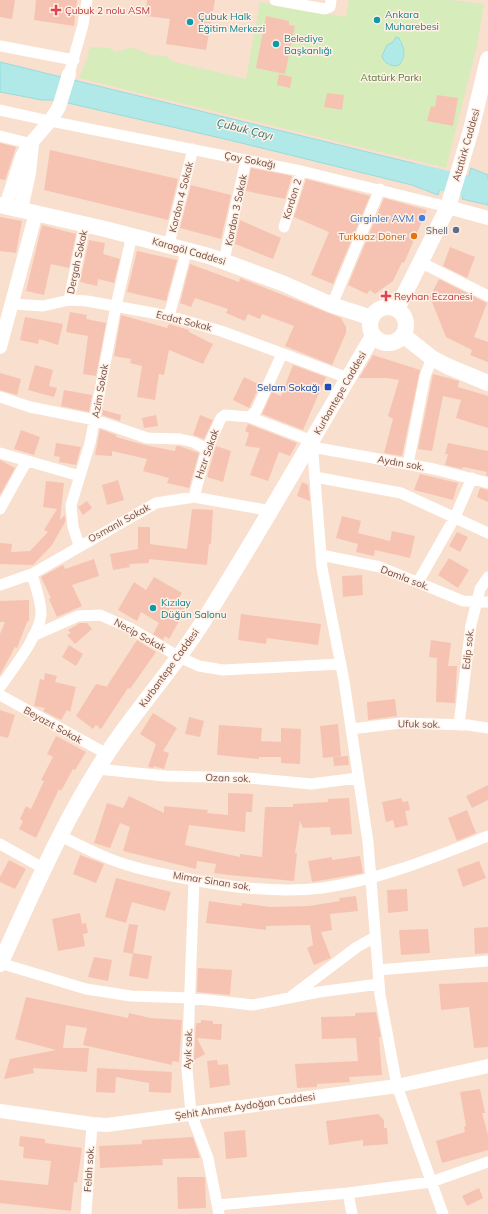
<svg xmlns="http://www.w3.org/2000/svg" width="488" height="1214" viewBox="0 0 488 1214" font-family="Mulish,sans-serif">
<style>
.residential{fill:#f9dfce}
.green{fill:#d7ecbb}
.water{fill:#b1e9e8;stroke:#96dcdc}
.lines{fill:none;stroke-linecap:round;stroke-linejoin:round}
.river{stroke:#b1e9e8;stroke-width:21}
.building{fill:#f6c3b2}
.minor{stroke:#fff;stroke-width:11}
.tertiary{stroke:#fff;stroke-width:14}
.secondary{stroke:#fff;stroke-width:16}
.health-dot{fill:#e0444e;stroke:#fff1e6;stroke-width:1.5}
.culture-dot{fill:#0f9aa8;stroke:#fff1e6;stroke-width:1.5}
.shop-dot{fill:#3f7fe0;stroke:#fff1e6;stroke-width:1.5}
.service-dot{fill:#5c6f8a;stroke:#fff1e6;stroke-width:1.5}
.food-dot{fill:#e8710a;stroke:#fff1e6;stroke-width:1.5}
.transit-dot{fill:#1a4fb4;stroke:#fff1e6;stroke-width:1.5}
.labels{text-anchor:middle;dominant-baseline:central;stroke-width:3;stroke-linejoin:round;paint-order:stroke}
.health-label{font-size:10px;fill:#be3a42;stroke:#fff1e6;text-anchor:start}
.culture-label{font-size:10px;fill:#0d838f;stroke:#fff1e6;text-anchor:start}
.park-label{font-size:10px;fill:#557738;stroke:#fff1e6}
.street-label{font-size:10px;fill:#764e44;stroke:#fff1e6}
.shop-label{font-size:10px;fill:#366cbe;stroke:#fff1e6;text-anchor:end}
.service-label{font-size:10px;fill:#4e5e75;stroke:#fff1e6;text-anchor:end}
.food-label{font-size:10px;fill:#c56008;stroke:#fff1e6;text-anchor:end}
.transit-label{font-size:10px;fill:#164399;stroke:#fff1e6;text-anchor:end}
.water-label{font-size:11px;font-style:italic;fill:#347576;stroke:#fff1e6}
</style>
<rect width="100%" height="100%" fill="#feecdd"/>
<path class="residential" d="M0,0H488V1214H0Z"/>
<path class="green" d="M349,0H452L484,4L476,50L446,168L79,78L89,54L88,51L92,47L109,48L116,52L130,48L137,49L151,55L166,56L172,61L179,63L246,79L260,2L346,17Z"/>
<path class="water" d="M396,37L399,38C404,48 407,55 399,65C393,68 383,63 382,56L387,45L393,42Z
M0,62L445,171L438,195L412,185L229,140L55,100H42L0,92Z
M471,168L488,175V205L462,199Z"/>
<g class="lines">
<path class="river" d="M416,174L488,191"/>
</g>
<path class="building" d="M0,0H15L12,19L0,17Z
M36,0H77L74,26L34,20Z
M147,0H215L206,50L166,44L170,19L146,16Z
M266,16L289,21V25L295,26L285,74L256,68Z
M279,74L292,77L290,88L277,85Z
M327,93L344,95L342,110L324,107Z
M437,95L458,98L453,126L427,121L431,106L435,107Z
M0,143L16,147L5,180L0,179Z
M50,150L178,179L168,220L44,190Z
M251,168L292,176L285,199L246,191Z
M306,179L370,196L333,284L311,275L329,232L294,217Z
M191,185L231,195L221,239L180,228Z
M384,198L427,210L404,263L402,262L393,281L375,294L370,290L367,294L348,285Z
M0,217L22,221L16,253L0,251Z
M240,220L281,238L273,259L235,244Z
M42,225L76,234L69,268L51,264L44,295L26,291Z
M89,240L105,243L103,254L120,259L114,283L98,279L97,286L80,282Z
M450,247L475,257L467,278L443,266Z
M137,251L177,260L166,301L127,292Z
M190,264L239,282L240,278L341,318L346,327V333L332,365L285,346L294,326L262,314L260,319L248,314L245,321L226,313L228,309L195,298L191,307L180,303Z
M439,279L487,303L474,337L488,342V362L470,355L472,350L446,337L430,297Z
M70,312L87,315L86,319L106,323L96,376L83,374L88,336L66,332Z
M121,315L167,328L169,324L189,330V332L213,344L203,364L169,350L164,375L159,374L155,400L137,397L142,366L130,363L131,359L114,356Z
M25,317L63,324L58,345L39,339L38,344L20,340Z
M373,355L420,370L402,456L384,453L393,419L388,416L399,380L387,378H359Z
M35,365L53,370L49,386L57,388L54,397L28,390Z
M293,365L326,377L303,430L262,414L272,392L281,396Z
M0,373L21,379L17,395L0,390Z
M433,374L459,381L458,387L488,396V428L456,418L461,400L443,396L432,451L418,449Z
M244,377L260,385L249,408L233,400Z
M64,390L92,395L89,412L61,406Z
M103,410L121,415L120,421L102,415Z
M156,415L158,426L144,428L142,418Z
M200,415L213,420L204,439L193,435Z
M248,424L297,443L290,456L279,452L268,481L250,475L260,448L245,446L249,433L245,431Z
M100,429L116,435V437L145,445L175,451L176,446H179L199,453L189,488L167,483L169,478L143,471L147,459L112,451V456L95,455Z
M21,430L40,437L34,455L14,449Z
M56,443L81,447L76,465L59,462L60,457L54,456Z
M448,443L488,451V476L486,475L487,472L463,467L462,469L445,465L448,454H445Z
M216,446L231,451L223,482L207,477Z
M0,460L15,468L0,495Z
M420,474L458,483L453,500L414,490Z
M118,480L124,500L107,505L102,485Z
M46,481L64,483L60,520L65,515V522L52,545L33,565L0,564V543L12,544L11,552L30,551L48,532L44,530L57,509L43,507Z
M302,482L308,485L310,501L297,496Z
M480,488L488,490V502L477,497Z
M87,501L92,508L83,515L78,507Z
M192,509L213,510L211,544H209L207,565L149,559V563L129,564L130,567L113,570L110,554L138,549V527H150V544L187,549Z
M342,516L361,521L358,533L390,541L392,531L415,536L410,558L375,550L374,556L356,552L358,544L336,538Z
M457,532L468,537L460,552L449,546Z
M449,558L469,570L458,588L438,575Z
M94,559L99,576L72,585L82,606L57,617L49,599L51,598L41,577L63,565L65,569Z
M362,575L363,595L343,597L342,576Z
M154,577L182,593L177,601L187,607L169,639L165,636L163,640L153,634L159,623L141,612L137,621L118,610L134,582L146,590Z
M29,600V621L27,622L17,648L15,647L0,675V634L5,622H0V601Z
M241,614L321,624L318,645L267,638L266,644L238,640Z
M80,623H87L92,629L75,644L67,635L71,633L68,630Z
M137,640L156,652L130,689L128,688L101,729L96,725L93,729L76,716L96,684L109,687L107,686Z
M431,640L451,643L448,666H457L455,703L436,702L437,658L429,657Z
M69,645L83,654L76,666L62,657Z
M45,673L57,676L55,682L76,687L70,712L67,710L61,720L43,711L45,708L34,706L40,679L44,680Z
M395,699L397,716L368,720L367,702Z
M0,710L15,715L8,738L0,736Z
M153,713L177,728L163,751L169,753L164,769L154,766L153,768L148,767L156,744L140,734Z
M189,717L204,721L200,737L185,734Z
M338,724L341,756L323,758L320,726Z
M219,725L262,728L261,741L281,742V728L301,729L300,764L281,763V757H259V759L217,755Z
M56,736L86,752L75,770L73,769L61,791L59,789L36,838L19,829L23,821L20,819L26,806L31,809L44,781L41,780L53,757L47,754Z
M348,756L349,765L334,766L333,757Z
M488,785V800L472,808L466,796Z
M228,793L253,794L252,812H246L245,832L189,825L185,845L240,857V854L262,857L265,807H293V804L328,802V799L349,798L352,834L331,835L330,827L303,828L300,821L295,853H297L294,881L229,875L214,873L216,864L197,861L196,869L123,851L130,827L120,823L110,848L94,843L107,803L123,808L129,796L164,813V806L208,810L207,813L228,815Z
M401,798L403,802L408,801L410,810L405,811L408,825L395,828L393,820L386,822L382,802Z
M467,810L476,833L457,841L448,818Z
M80,855L104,864L96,883L73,874Z
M360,856L363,873L312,882L308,861L332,857V860Z
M9,860L26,869L15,889L0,882V877Z
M479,861L486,878L463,887L457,869Z
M116,878L171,892L165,911L132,902L126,923L105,917Z
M407,889L408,911L388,913L387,890Z
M356,896L358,911L330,914L332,930L321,932L331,958L314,965L307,948L313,945L310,925L266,926V930L206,923L209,901L242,906V903L270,907L309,906L340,901L339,898Z
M80,913L82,924L86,923L88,933L83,934L85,946L58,951L52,919Z
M129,924L138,925L133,954L123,952Z
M488,927V953L475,954L474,928Z
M428,929L430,953L401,955L399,930Z
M133,953L152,956L148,979L129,976Z
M94,957L112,960L108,981L88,977Z
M198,968L232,970L230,995L197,992Z
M488,982V1047L474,1048L469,1007L441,1010L439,984Z
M26,997L128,1018L129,1013L150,1018L182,1020L179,1062L172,1061V1065L83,1045L87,1028L66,1025L63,1048H89L87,1072L33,1068L34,1073L4,1079L10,1059L56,1050L15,1039Z
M376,1012L381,1037H379L382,1075L349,1077L350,1082L317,1084V1087L297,1088L295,1064L358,1061L356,1038L322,1039L321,1017L355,1016V1013Z
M201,1020L213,1021V1024H222L221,1040L197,1038L205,1054L194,1060L196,1023H201Z
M217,1060L218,1065L228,1064L230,1085L210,1088L207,1061Z
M97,1068L172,1072L171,1093L149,1092V1083L116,1077L115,1093L96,1092Z
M480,1089L485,1113H482L488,1135V1150L442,1163L436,1141L465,1132L464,1127L466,1126L460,1092Z
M378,1114L384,1120V1128H387L388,1144L363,1146V1140L329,1145L326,1121Z
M245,1130L247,1157L226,1159L224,1132Z
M20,1136L45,1139V1143L82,1148L77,1183L74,1182L71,1211L0,1203V1180L48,1185L51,1161L23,1158L24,1147L19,1146Z
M193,1137L200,1158L162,1159L163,1165L100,1168L99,1146L142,1144V1140Z
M177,1177H205L206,1208L178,1209Z
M479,1188L483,1198L467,1206L462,1196Z"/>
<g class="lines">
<path class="minor" d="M275,0L325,9L330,7L331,0
M0,46L74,60
M69,74L83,25L87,0
M0,110L50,121L301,171L448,207
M0,136L32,144
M284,227L301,171
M169,244L193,149
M224,260L246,160
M420,262L488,296
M69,300L85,224
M13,304L43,306L69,300L87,301L169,316L221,331L348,378
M332,305L380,189
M169,316L187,249
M0,397L30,407L95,420L147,438L180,439L193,442L207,449
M249,417L312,441L322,568L344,681L368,842L380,995L397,1086L443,1214
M312,447L434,469L488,483
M0,453L80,476
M408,464L425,376L432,358
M315,477L401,493L488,533
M194,497L207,449L221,418L225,415L249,417L256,411L282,354
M0,509L26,462
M79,545L73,527L71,505L90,443L116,306L132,235
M321,555L380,567L463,601L488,602
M418,582L455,517L472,478
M0,585L32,574L156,503L194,497L271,511
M33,636L78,616L100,615L130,628L179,657L199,666L223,670L341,664
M0,687C12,670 39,636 41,615C42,602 35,586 32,574
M0,695L107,754
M459,725L471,625L480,589L488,577
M351,729L401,723L468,725L488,728
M98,769L165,776L248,778L311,784L358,778
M59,835C73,842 88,850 103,856C125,866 149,871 173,876C222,886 273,894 323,888C380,880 435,857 488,836
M0,844L43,868
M194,880L187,1070L191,1113L208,1158L219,1214
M0,963L86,989L131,996L190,998L253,1005L319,992L379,984
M378,970L488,961
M292,996L357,947L375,937
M218,1205L348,1193
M86,1214L92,1124
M352,1214L348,1193L431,1182L488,1162"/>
<path class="tertiary" d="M6,206L22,157L26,149L50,121L59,107L69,74
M448,207L488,218
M21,209L29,173L32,144
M0,347L36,213
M0,1111L92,1124L107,1125L397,1086L488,1066"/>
<path class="secondary" d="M0,205L105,229L209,256L282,283L332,305L372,318
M370 325a18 18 0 1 1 36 0a18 18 0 1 1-36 0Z
M397,309L448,207L471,130L488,59
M403,335L432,358L447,366L488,383
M0,964C33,892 63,821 107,754C137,708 175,667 204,620C263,527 317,430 373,336"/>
</g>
<g class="health-dot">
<path d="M54 4h4v4h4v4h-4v4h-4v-4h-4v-4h4z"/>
<path d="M384 290h4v4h4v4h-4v4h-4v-4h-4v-4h4z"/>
</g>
<g class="culture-dot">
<circle cx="377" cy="20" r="4"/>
<circle cx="190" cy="22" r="4"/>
<circle cx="276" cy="44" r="4"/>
<circle cx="153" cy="608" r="4"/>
</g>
<circle class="shop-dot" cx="422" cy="218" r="4"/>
<circle class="service-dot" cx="456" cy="230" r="4"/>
<circle class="food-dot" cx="414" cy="236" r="4"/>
<rect class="transit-dot" x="324" y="383" width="8" height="8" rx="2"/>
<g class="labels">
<g class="health-label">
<text x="65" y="10">Çubuk 2 nolu ASM</text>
<text x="394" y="296">Reyhan Eczanesi</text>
</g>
<g class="culture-label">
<text x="385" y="14">Ankara<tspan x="385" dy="12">Muharebesi</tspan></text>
<text x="198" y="16">Çubuk Halk<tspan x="198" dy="12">Eğitim Merkezi</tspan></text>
<text x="284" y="38">Belediye<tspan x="284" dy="12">Başkanlığı</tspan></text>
<text x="161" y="602">Kızılay<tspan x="161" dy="12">Düğün Salonu</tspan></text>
</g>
<g class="park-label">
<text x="391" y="77">Atatürk Parkı</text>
</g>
<g class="street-label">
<text transform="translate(466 145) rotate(-74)">Atatürk Caddesi</text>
<text transform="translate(250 160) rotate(11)">Çay Sokağı</text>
<text transform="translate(181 197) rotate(-76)">Kordon 4 Sokak</text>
<text transform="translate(292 199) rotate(-73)">Kordon 2</text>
<text transform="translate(236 210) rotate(-78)">Kordon 3 Sokak</text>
<text transform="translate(189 251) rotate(16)">Karagöl Caddesi</text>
<text transform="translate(77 262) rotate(-78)">Dergah Sokak</text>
<text transform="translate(184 321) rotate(14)">Ecdat Sokak</text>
<text transform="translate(100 391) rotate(-80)">Azim Sokak</text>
<text transform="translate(340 393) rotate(-60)">Kurbantepe Caddesi</text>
<text transform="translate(207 454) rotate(-71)">Hızır Sokak</text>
<text transform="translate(401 463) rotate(10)">Aydın sok.</text>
<text transform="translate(119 523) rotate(-29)">Osmanlı Sokak</text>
<text transform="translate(405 578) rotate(21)">Damla sok.</text>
<text transform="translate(140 635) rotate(29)">Necip Sokak</text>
<text transform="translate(468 649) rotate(-84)">Edip sok.</text>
<text transform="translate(169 668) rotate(-54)">Kurbantepe Caddesi</text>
<text transform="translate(419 724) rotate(1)">Ufuk sok.</text>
<text transform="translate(53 725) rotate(29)">Beyazıt Sokak</text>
<text transform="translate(228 778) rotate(2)">Ozan sok.</text>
<text transform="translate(212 881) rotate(9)">Mimar Sinan sok.</text>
<text transform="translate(188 1049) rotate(-88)">Ayık sok.</text>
<text transform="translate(245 1106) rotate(-8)">Şehit Ahmet Aydoğan Caddesi</text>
<text transform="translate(89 1169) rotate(-86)">Felah sok.</text>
</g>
<g class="shop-label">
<text x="414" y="218">Girginler AVM</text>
</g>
<g class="service-label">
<text x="448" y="230">Shell</text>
</g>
<g class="food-label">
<text x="406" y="236">Turkuaz Döner</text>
</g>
<g class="transit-label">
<text x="320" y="387">Selam Sokağı</text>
</g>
<g class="water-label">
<text transform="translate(245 129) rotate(14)">Çubuk Çayı</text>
</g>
</g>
</svg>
